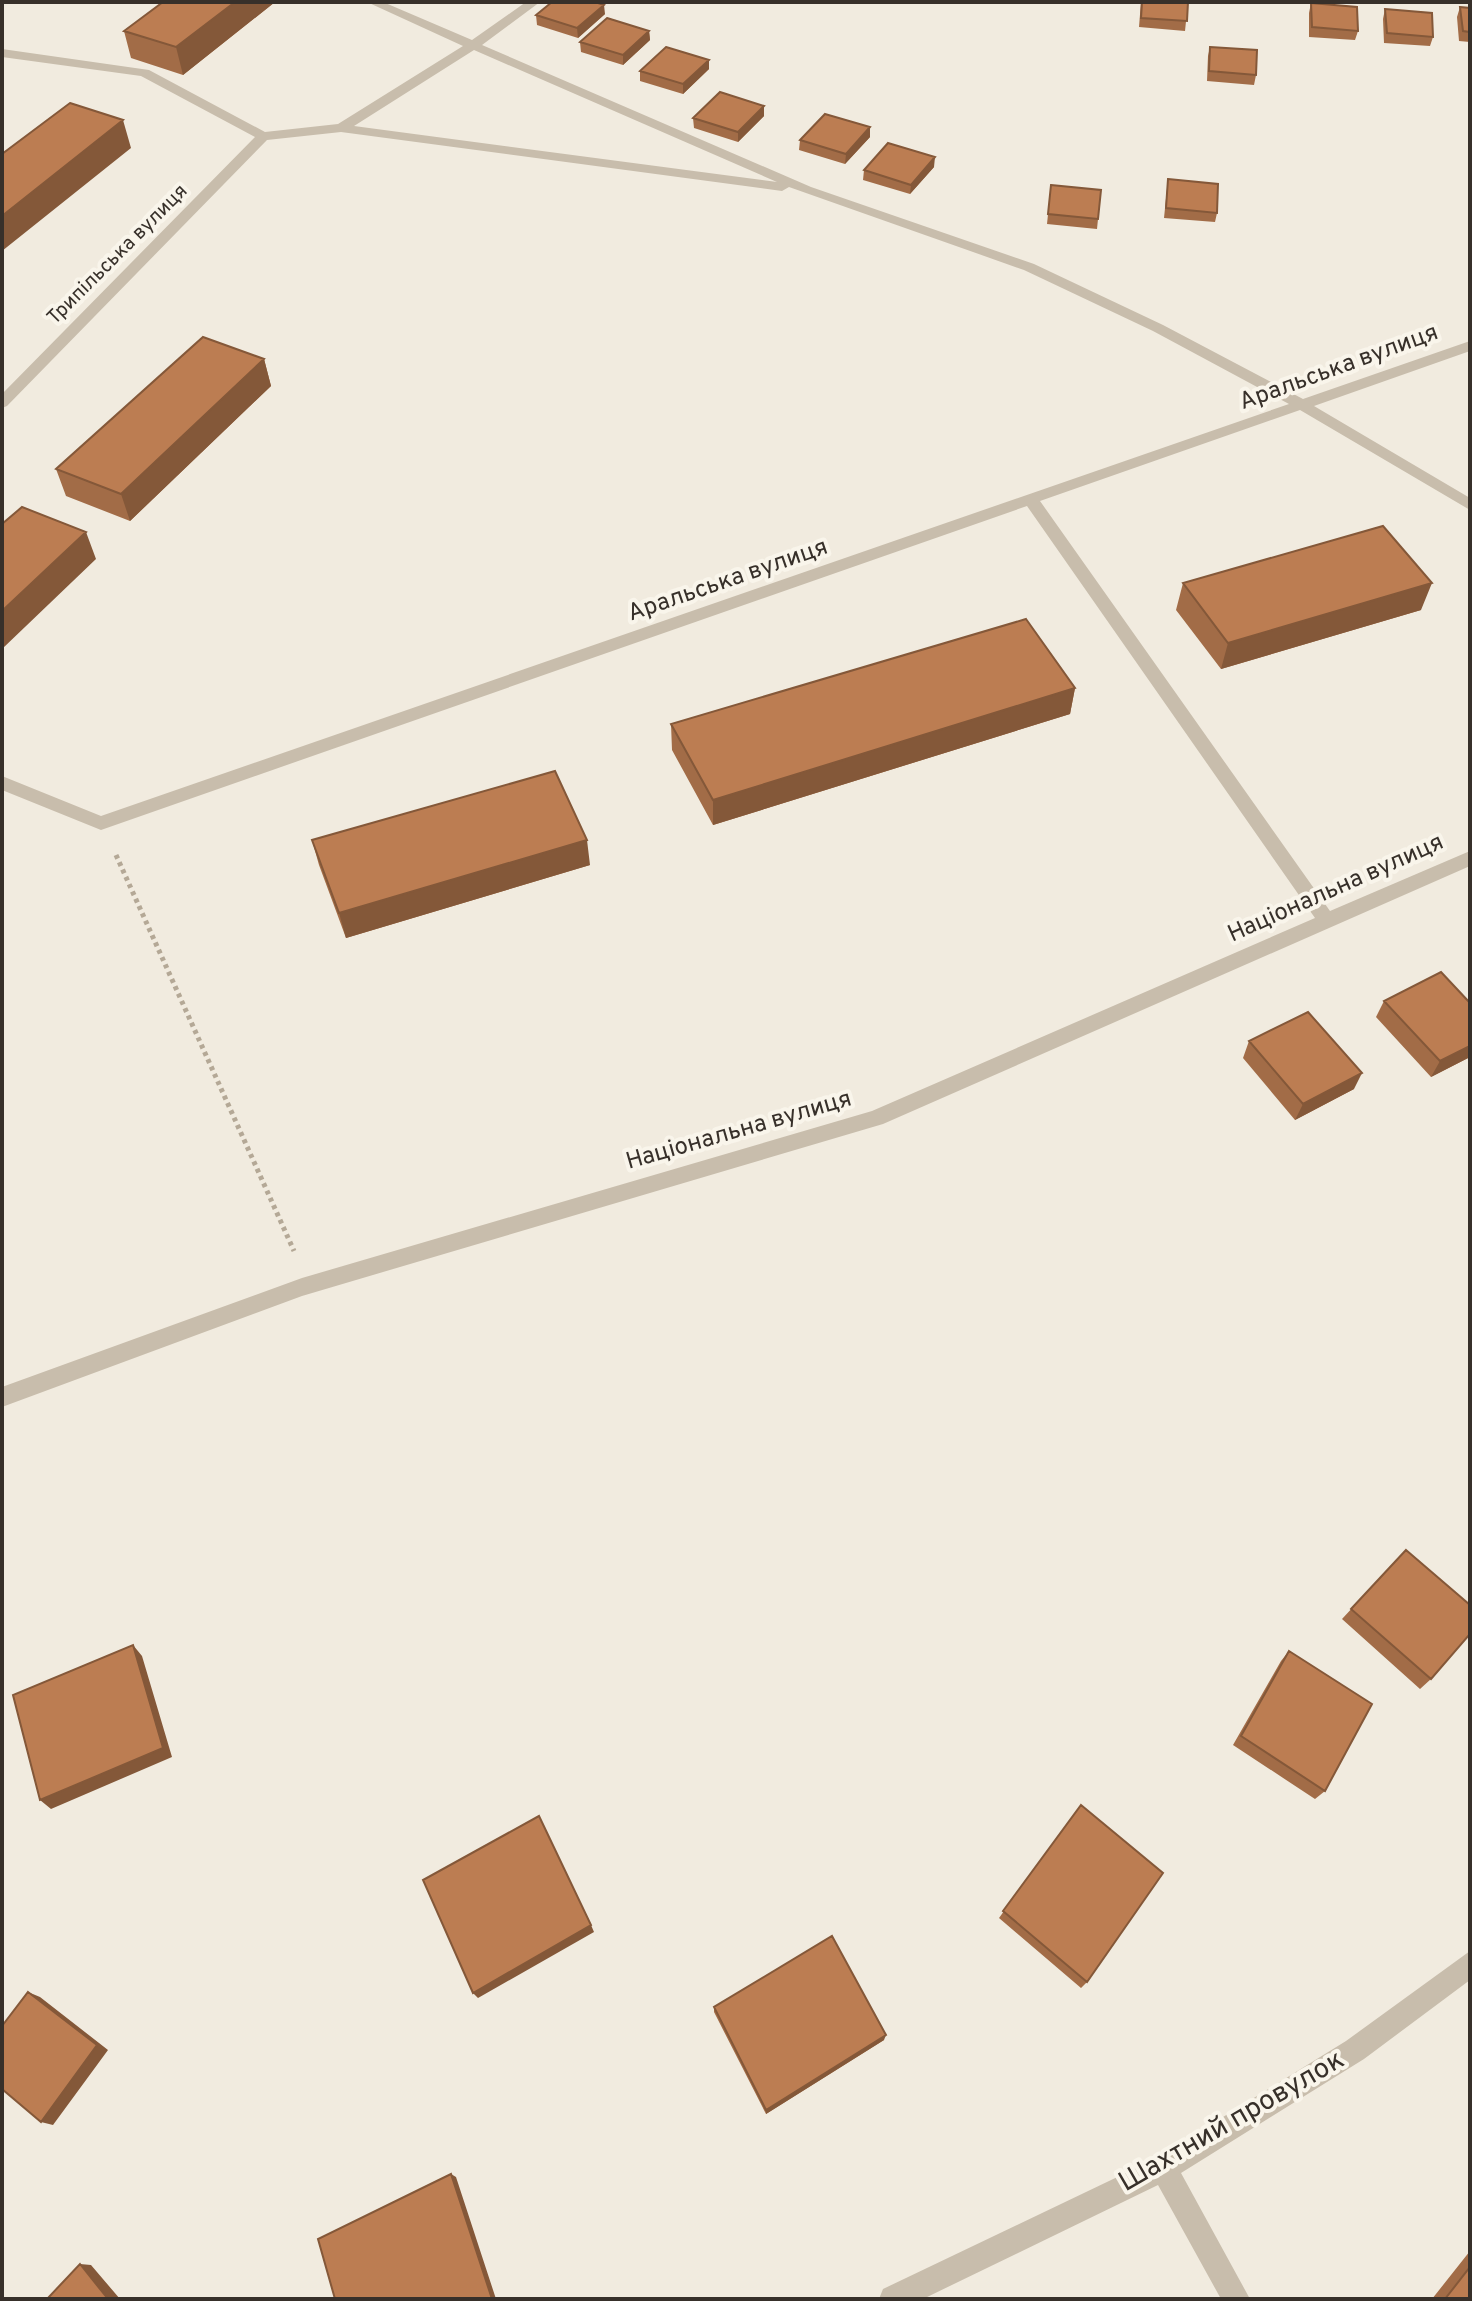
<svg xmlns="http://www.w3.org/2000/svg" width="1472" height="2301" viewBox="0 0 1472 2301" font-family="Overpass,sans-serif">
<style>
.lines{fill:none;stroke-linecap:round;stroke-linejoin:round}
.path{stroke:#b4a896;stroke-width:5;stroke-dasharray:4 4;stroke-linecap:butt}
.minor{fill:#c8bdac;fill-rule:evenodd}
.wall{fill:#a26c47}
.shaded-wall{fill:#845839}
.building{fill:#bc7d52;stroke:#845839;stroke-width:2}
.labels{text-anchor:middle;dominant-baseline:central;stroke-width:8;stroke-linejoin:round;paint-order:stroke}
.far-street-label{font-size:20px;fill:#37302a;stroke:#f9f5eb}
.street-label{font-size:24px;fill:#37302a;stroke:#f9f5eb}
.near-street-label{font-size:28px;fill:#37302a;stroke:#f9f5eb}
</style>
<rect width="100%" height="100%" fill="#f1ebdf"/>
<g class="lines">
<path class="path" d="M116,855L294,1251"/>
<path class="minor" d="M367,2H383L472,40L526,2H540L482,45L811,187L1034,264L1163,325L1303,399L1470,341V351L1314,406L1470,498V510L1300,410L1040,501L1330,911L1470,851V866L883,1124L302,1296L2,1407V1387L302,1278L872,1111L1315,918L1027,506L101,830L2,790V776L101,816L1289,404L1153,331L1024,270L789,187L782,191L341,132L267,140L7,406L2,408V394L255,137L141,76L2,57V49L149,70L265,132L338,124L463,46ZM474,50L777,182L354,126Z
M1470,1951V1980L1364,2059L1181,2173L1250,2299H1221L1158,2185L923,2299H879L883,2289L1155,2159L1346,2041Z"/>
</g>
<path class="wall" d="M275,2L183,75L131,58L124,31Z
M1141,2H1188L1185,31L1139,27Z
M1311,3L1358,31L1355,40L1309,37V13Z
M1460,7L1470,8V42L1459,41L1457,17Z
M1385,9L1433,37L1430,46L1384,43L1383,19Z
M605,14L578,38L537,25L536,15Z
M649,31L650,40L623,65L581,52L580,42Z
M1210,47L1256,75L1254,85L1207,81L1208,56Z
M709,69L683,94L640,81V71Z
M764,106V116L738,142L694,128L693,118Z
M870,127V137L845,164L799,150L800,140Z
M934,167L910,194L863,180L864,170Z
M1168,179L1217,213L1215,222L1164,218Z
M1051,185L1098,219L1097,229L1047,224Z
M264,359L271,386L130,521L66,496L56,469Z
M1183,583L1421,610L1221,669L1176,610Z
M1075,688L1070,714L713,825L672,750L671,724Z
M312,840L590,865L346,938L319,865Z
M1384,1001L1470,1003V1057L1431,1077L1376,1017Z
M1249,1041L1354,1089L1295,1120L1243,1058Z
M1406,1550L1431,1679L1420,1689L1342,1619Z
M1289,1651L1325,1791L1315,1799L1233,1745L1281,1661Z
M1081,1805L1087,1982L1081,1988L999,1918Z
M714,2007L884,2040L766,2114L714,2012Z
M1470,2251V2299H1432Z"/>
<path class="shaded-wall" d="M235,2H275L183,75L176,47Z
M604,5L605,14L578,38L577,28Z
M649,31L650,40L623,65V55Z
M709,60V69L683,94V84Z
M764,106V116L738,142V132Z
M123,120L131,148L2,251V216Z
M870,127V137L845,164L846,154Z
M935,157L934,167L910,194L911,185Z
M264,359L271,386L130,521L121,494Z
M86,532L96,559L2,649V611Z
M1432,583L1421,610L1221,669L1228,643Z
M1075,688L1070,714L713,825V800Z
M587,840L590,865L346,938L339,913Z
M1470,1046V1057L1431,1077L1440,1061Z
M1362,1073L1354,1089L1295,1120L1303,1104Z
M133,1645L142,1656L172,1757L51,1809L40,1800Z
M591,1925L594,1932L478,1998L473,1993Z
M28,1992L40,1997L108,2050L53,2125L41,2122Z
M886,2035L884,2040L766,2114V2110Z
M451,2174L456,2177L496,2299H492Z
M80,2264L91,2265L120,2299H108Z"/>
<path class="building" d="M163,2H235L176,47L124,31Z
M552,2H595L604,5L577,28L536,15Z
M1142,2H1188L1187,21L1141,18Z
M1311,3L1357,7L1358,31L1312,27Z
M1460,7L1470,8V32L1463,31Z
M1385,9L1432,13L1433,37L1387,33Z
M607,18L649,31L623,55L580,42Z
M666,47L709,60L683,84L640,71Z
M1210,47L1257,50L1256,75L1209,71Z
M720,92L764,106L738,132L693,118Z
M70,103L123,120L2,216V154Z
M825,114L870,127L846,154L800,140Z
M888,143L935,157L911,185L864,170Z
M1168,179L1218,184L1217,213L1166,208Z
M1051,185L1101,190L1098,219L1048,214Z
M203,337L264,359L121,494L56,469Z
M22,507L86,532L2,611V524Z
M1383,526L1432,583L1228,643L1183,583Z
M1026,619L1075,688L713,800L671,724Z
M555,771L587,840L339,913L312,840Z
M1441,972L1470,1003V1046L1440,1061L1384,1001Z
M1308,1012L1362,1073L1303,1104L1249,1041Z
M1406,1550L1470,1605V1634L1431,1679L1351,1609Z
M133,1645L163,1748L40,1800L13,1695Z
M1289,1651L1372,1704L1325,1791L1241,1736Z
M1081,1805L1163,1873L1087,1982L1003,1911Z
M539,1816L591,1925L473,1993L423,1880Z
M832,1936L886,2035L766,2110L714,2007Z
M28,1992L97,2045L41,2122L2,2089V2026Z
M451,2174L492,2299H335L318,2239Z
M80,2264L108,2299H47Z
M1470,2267V2299H1445Z"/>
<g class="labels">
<g class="far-street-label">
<text transform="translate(118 255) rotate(-45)">Трипільська вулиця</text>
</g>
<g class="street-label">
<text transform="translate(1339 368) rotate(-20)">Аральська вулиця</text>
<text transform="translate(728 581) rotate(-19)">Аральська вулиця</text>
<text transform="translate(1336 889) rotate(-24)">Національна вулиця</text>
<text transform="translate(739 1131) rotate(-16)">Національна вулиця</text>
</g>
<g class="near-street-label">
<text transform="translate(1232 2122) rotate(-30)">Шахтний провулок</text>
</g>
</g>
<rect width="1472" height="2301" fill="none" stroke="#37302a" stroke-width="8"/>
</svg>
